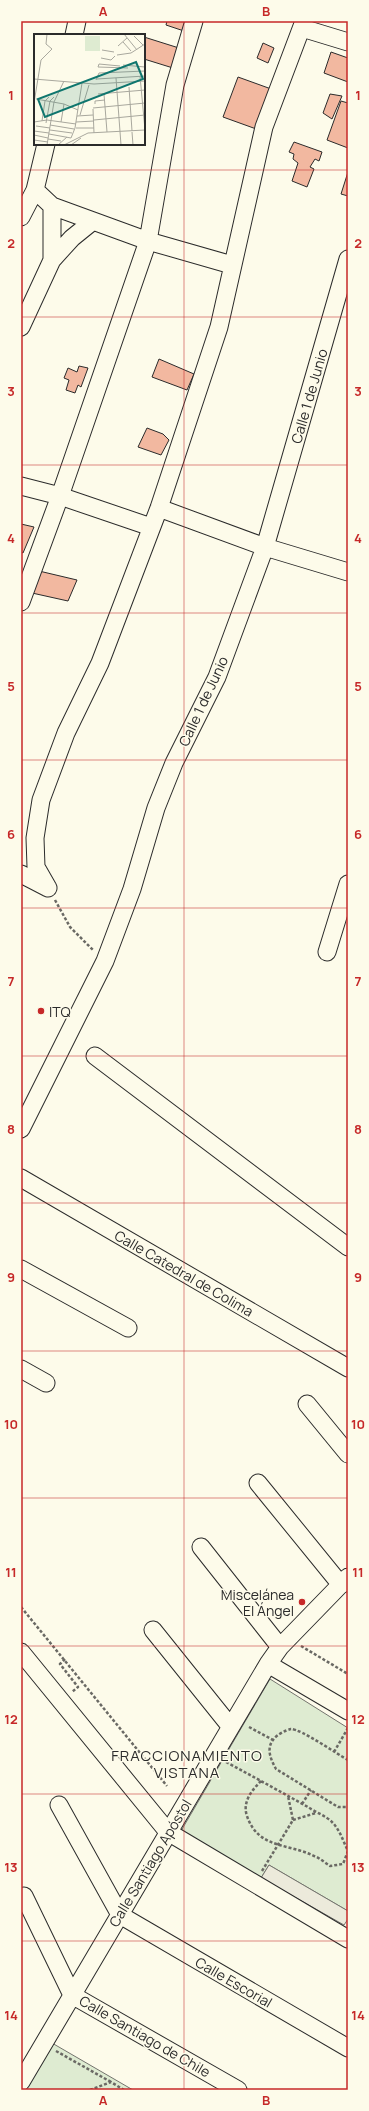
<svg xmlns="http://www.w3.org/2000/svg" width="369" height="2111" viewBox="0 0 369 2111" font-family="Manrope,sans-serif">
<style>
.green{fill:#deebd1;stroke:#74746e}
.parking{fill:#eceadb;stroke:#74746e}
.building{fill:#f2b8a0;stroke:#2b2b2b}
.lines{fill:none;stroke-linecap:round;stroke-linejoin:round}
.minor-casing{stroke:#2b2b2b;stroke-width:19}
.path{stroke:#6a6964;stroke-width:2.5;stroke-dasharray:3 2;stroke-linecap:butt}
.minor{stroke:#fdfbea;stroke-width:17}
.grid{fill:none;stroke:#c62828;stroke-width:1;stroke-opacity:0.55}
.poi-dot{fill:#c62828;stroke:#fdfbea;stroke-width:1.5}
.labels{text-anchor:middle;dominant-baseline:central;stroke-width:3;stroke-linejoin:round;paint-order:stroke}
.street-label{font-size:14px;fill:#2b2b2b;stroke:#fdfbea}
.poi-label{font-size:14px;fill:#2b2b2b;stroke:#fdfbea;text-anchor:start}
.neighbourhood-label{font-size:15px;letter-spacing:1px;fill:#2b2b2b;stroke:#fdfbea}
.inset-road{fill:none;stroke:#a9a89e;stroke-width:1}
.view{fill:#0f766e;fill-opacity:0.15;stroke:#0f766e;stroke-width:2}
.inset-edge{fill:none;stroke:#2b2b2b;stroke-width:2}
.neatline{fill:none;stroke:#c62828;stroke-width:1.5}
.grid-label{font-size:13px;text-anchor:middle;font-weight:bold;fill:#c62828}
</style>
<rect width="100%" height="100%" fill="#fdfbea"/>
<path class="green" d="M270,1679L348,1728V1911L269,1865L261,1878L181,1831Z
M52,2043L133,2090H25Z"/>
<path class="parking" d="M269,1865L348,1911V1919L344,1925L261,1878Z"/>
<path class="building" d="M167,21H187L184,31L166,25Z
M144,37L179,48L173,68L144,59Z
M263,43L274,48L268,63L257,58Z
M331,52L348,58V82L324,73Z
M238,77L274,90L259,130L223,117Z
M330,94L342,96L332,119L323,113Z
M341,101L348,103V148L327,140Z
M294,142L322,152L319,161L315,159L310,167L314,169L307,187L292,181L298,163L293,159L294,154L289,152Z
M348,172V196L341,194Z
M159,359L194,374L187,390L152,377Z
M79,366L88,368L81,387L78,385L75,393L66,390L69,380L64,378L68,368L77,372Z
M147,428L163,434L169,440L161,455L138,447Z
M21,524L34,527L23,553L21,552Z
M39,571L77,580L68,601L32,593Z"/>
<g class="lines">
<defs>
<path id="minor" d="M302,28L348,42
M74,35L77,21
M35,190L52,206L148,241L232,265
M21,217L35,190L46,144
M52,260L72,238L93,221
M21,327L52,260V206
M21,486L60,496L151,527
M159,508L265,547L348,572
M21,602L60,496L148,241L175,85L194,21
M21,874L48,888
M48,888L36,867L35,838L41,800L66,733L100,663L159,508L219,327L264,127L304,21
M327,952L348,884
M95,1056L348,1247
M21,1129L105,961L132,889L156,808L174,763L217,677L265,547L348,259
M21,1178L348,1368
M21,1269L128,1328
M21,1369L46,1383
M307,1404L348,1454
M258,1483L341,1585
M201,1547L280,1647
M153,1630L230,1726
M21,1652L168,1832L348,1939
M268,1664L348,1711
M59,1805L120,1915L348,2048
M24,1896L72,1995L238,2090
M21,2082L268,1664L280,1647L348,1577"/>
</defs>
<use href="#minor" class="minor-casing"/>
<path class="path" d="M55,900L70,927L93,950
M21,1607L167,1786
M301,1646L348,1674
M65,1659L60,1664L78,1687L72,1692
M249,1727L273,1740
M334,1752L348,1728
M348,1760C337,1754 301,1729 291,1729C286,1730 276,1735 273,1740C266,1749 271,1760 276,1769L338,1807H348
M226,1762C254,1777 281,1792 308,1807C315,1812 326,1816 332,1822C340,1830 343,1841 348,1851L343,1864L330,1866C325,1863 320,1858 314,1856C288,1843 258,1849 247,1816C242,1802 252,1790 261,1781
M302,1804L311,1790
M293,1820L316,1813
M262,1871L293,1820L288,1796
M56,2051L111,2082
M90,2090L111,2082L124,2090"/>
<use href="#minor" class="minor"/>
</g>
<path class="grid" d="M184,21V2090M21,170H348M21,317H348M21,465H348M21,613H348M21,760H348M21,908H348M21,1056H348M21,1203H348M21,1351H348M21,1498H348M21,1646H348M21,1794H348M21,1941H348"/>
<g class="poi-dot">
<circle cx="41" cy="1011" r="4"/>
<circle cx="302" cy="1602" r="4"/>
</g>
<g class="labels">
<g class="street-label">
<text transform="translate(309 396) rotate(-74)">Calle 1 de Junio</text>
<text transform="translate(203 701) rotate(-65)">Calle 1 de Junio</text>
<text transform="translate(184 1273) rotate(30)">Calle Catedral de Colima</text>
<text transform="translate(150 1863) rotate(-59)">Calle Santiago Apóstol</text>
<text transform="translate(234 1982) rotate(30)">Calle Escorial</text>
<text transform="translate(145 2036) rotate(30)">Calle Santiago de Chile</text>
</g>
<g class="poi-label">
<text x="49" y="1011">ITQ</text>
<text x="294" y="1594" text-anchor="end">Miscelánea<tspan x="294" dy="16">El Ángel</tspan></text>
</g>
<g class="neighbourhood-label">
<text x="187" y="1755">FRACCIONAMIENTO<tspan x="187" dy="17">VISTANA</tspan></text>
</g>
</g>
<g transform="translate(34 34)">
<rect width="111" height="111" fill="#fdfbea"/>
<path d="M51,2H66V17H51Z" fill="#deebd1"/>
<path class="inset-road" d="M90,0L103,16M100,2L109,11M89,8L97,17M84,12L93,4M68,16L80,18M83,21L97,19L111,10M67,24L77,26L81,22M89,31L111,33M64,33L94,34M64,33L65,30L86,32M106,42L111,96M82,44L87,111M0,45L60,50L111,47M63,45L111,42M62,46L65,39L111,37M95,53L98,97M64,60L111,56M70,60L73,98M2,65L30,70L44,76M0,69L7,26L18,15L12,10L13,0M61,70V67L71,66M59,74L111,69M59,75L60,99M46,81L55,51M43,82L59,81M60,86L111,81M8,87L11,67L15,63M0,88L13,86L42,90M27,88L30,70M42,88L60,87M12,89L16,67L20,63M16,91L40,95M2,92L16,94M42,94H60M16,96L38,99M0,97L15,99M98,98L99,111M15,100L37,104L41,94L48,49M0,101L14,104M14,105L27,107M0,106L14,108M13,111L20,68L30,47M24,111L33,103M30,111L54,99L111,96M37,111L47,104"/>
<path class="view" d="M102,28L109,45L11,83L4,65Z"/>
<rect width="111" height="111" class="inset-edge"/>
</g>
<rect width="369" height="2111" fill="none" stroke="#fdfbea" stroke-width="44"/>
<rect x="22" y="22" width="325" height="2067" class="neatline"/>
<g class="grid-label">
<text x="103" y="16">A</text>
<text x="266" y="16">B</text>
<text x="11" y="100">1</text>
<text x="358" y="100">1</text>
<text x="11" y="248">2</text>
<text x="358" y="248">2</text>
<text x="11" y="396">3</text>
<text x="358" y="396">3</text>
<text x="11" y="543">4</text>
<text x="358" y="543">4</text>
<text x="11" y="691">5</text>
<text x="358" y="691">5</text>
<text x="11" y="839">6</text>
<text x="358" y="839">6</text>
<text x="11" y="986">7</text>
<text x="358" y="986">7</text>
<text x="11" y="1134">8</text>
<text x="358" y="1134">8</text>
<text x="11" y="1282">9</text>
<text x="358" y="1282">9</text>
<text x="11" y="1429">10</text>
<text x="358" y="1429">10</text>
<text x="11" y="1577">11</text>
<text x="358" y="1577">11</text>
<text x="11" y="1724">12</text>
<text x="358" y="1724">12</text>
<text x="11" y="1872">13</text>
<text x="358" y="1872">13</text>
<text x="11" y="2020">14</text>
<text x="358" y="2020">14</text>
<text x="103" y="2105">A</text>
<text x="266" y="2105">B</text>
</g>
</svg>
